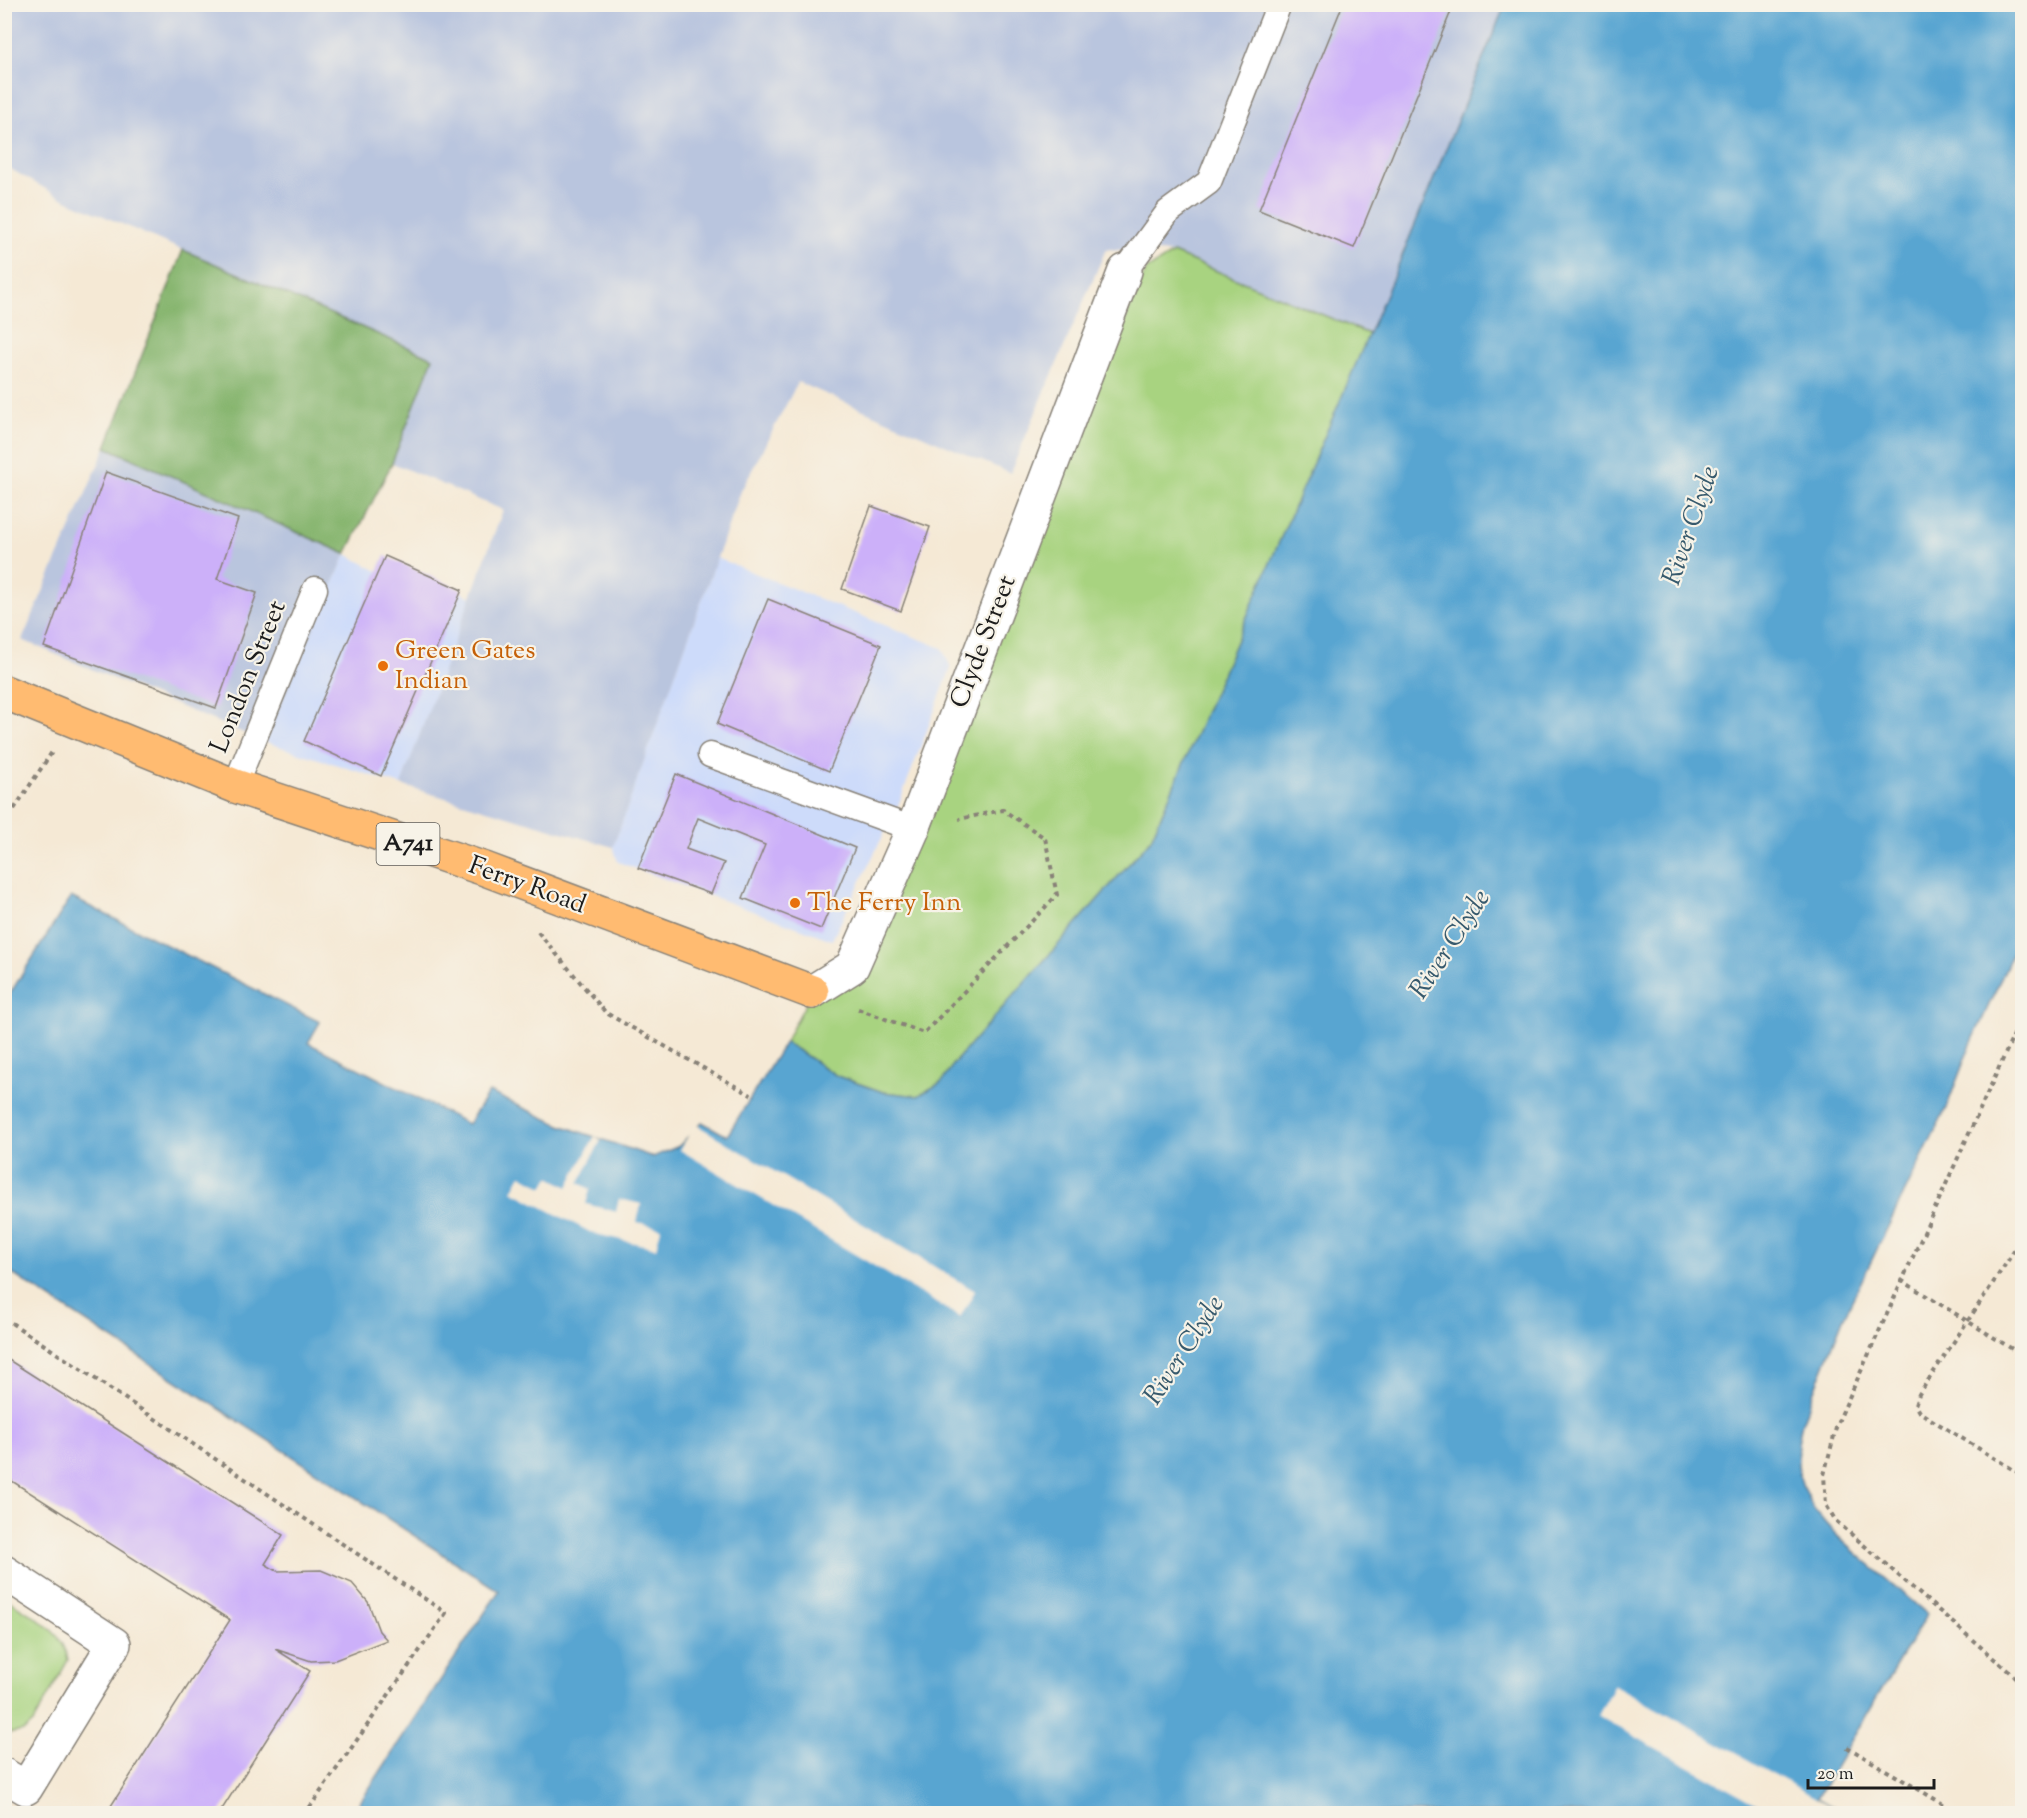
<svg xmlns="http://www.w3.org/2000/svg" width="2027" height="1818" viewBox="0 0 2027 1818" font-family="'Sorts Mill Goudy',serif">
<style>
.built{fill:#cddbfa}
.industrial{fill:#b9c5de}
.green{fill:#a8d380;stroke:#62784e;stroke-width:1.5}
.forest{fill:#86b56e;stroke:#516845;stroke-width:1.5}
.water{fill:#59a5d1;stroke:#3a6076;stroke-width:1.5}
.pier{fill:#f5e9d5}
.building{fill:#ccb0f9}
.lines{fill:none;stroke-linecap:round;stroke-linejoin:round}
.service-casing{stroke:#888278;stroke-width:27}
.minor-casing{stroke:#888278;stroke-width:36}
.primary-casing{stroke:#888278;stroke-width:36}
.path{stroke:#888278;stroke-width:4;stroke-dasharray:4.5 4.5;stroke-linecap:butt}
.service{stroke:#fff;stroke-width:24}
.minor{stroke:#fff;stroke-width:33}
.primary{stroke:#ffbb71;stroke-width:33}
.food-dot{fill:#e8710a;stroke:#f7f3e8;stroke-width:2}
.labels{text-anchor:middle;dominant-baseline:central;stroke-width:4.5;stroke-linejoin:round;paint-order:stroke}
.shield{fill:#f7f3e8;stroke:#5e5c59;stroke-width:1.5}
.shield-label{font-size:24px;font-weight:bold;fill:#1c1c1c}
.street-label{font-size:26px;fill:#1c1c1c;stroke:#f7f3e8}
.food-label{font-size:26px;fill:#c56008;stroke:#f7f3e8;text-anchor:start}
.water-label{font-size:27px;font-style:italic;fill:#375a6d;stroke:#f7f3e8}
</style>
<rect width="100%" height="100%" fill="#f7f3e8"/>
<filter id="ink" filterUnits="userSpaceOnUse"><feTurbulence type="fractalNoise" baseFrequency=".0167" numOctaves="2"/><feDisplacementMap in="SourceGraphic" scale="12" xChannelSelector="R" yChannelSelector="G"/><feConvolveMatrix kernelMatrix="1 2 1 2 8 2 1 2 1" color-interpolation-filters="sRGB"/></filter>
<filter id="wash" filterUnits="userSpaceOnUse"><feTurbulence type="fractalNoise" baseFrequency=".008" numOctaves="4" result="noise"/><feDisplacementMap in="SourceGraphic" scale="24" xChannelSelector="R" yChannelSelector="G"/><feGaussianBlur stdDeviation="1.35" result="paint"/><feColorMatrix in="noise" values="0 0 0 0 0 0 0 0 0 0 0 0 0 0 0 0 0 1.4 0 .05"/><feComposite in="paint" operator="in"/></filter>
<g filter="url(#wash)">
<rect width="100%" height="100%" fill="#f5e9d5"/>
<path class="built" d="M346,554L378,571L385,556L471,597L401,785L265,742Z
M717,558L942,648L951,668L899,803L832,940L618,862L613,847Z"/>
<path class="industrial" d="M5,5H1505L1369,334L1173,253L1106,249L1010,473L798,382L741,491L613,847L401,785L503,510L392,463L433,358L64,199L5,166Z
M106,447L346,554L265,742L22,640Z"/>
<path class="green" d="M1173,253L1369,334L1151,839L954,1063L942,1082L918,1096L883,1092L837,1076L785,1042L812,992L852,967L1146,270Z
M5,1598C27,1613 65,1630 68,1660L33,1723L24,1731L5,1734Z"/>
<path class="forest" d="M183,250L433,358L392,463L346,554L106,447Z"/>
<path class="water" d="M1505,5H2022V932L1968,1051L1947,1106L1843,1319L1802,1423C1785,1488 1818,1520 1864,1560C1885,1578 1906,1596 1927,1614L1817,1798L1843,1813H353L499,1591L5,1269L4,1003L71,897L320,1022L308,1043L468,1124L489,1092L560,1125L653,1157L679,1146L702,1122L727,1136L785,1042L837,1076L883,1092L918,1096L942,1082L954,1063L1151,839L1395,273Z"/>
<path class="pier" d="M695,1124L975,1291L960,1317L680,1150Z
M595,1136L601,1140L579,1183L590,1189L586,1204L616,1212L619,1199L641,1204L637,1222L661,1228L656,1248L592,1233L512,1191L521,1175L543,1187L549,1177L568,1187Z
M1614,1685L1816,1798L1843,1813H1773L1598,1716Z"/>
<g id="blocks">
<path class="building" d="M1343,4H1454L1354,248L1259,210Z
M106,472L238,519L217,579L257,593L216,708L44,647Z
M871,506L930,527L901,611L842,589Z
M385,556L462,590L381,776L304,741Z
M768,599L881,645L829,771L717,724Z
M676,774L855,848L821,929L743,898L765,845L698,818L686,849L724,863L711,894L638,868Z
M4,1357L283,1535L265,1564L277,1571L321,1570L352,1583L368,1602L379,1631L387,1640L335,1660L311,1661L275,1649L310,1671L219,1814H117L109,1809L230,1620L4,1476Z"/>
</g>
</g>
<g filter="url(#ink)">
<use href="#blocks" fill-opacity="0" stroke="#888278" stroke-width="1.5"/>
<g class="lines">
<defs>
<path id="service" d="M1125,271L1168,212L1209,182L1279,4
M710,755L913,829
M235,786L315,589"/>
<path id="minor" d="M812,992L852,967L913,829L1125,271
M4,1572L114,1644L26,1788L4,1775"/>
<path id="primary" d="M4,692L235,786L485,869L812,992"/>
</defs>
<use href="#service" class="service-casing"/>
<use href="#minor" class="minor-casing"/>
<use href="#primary" class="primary-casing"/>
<path class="path" d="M4,824L52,752
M538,932L606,1013L751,1095
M858,1009L924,1033L1057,895L1045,838L1003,810L959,819
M2022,1017L1837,1424L1824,1475L1826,1505L1836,1521L2022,1683
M2022,1233L2011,1256L1919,1394L1915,1405L1919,1412L2022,1475
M1901,1280L2022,1355
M4,1318L446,1613L305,1814
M1847,1747L1960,1814"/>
<use href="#service" class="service"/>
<use href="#minor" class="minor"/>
<use href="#primary" class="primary"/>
</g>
</g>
<g class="food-dot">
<circle cx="383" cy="666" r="6"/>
<circle cx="795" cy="903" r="6"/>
</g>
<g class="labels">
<rect class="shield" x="376.5" y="823" width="63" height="42" rx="4.5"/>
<g class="shield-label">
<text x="408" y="844">A741</text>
</g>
<g class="street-label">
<text transform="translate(984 642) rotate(-69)">Clyde Street</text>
<text transform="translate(249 677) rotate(-68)">London Street</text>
<text transform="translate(527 886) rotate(20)">Ferry Road</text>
</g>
<g class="food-label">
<text x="395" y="651">Green Gates<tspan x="395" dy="30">Indian</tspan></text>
<text x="807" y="903">The Ferry Inn</text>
</g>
<g class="water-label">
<text transform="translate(1692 526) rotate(-71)">River Clyde</text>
<text transform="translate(1451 945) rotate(-57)">River Clyde</text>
<text transform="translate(1185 1351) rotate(-57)">River Clyde</text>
</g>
</g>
<rect width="2027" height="1818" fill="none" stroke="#f7f3e8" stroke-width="24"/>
<path d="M1808 1779v9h126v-9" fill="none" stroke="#1c1c1c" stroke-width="3"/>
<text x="1817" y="1779" font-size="18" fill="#1c1c1c" stroke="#f7f3e8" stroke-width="4.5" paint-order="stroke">20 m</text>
</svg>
